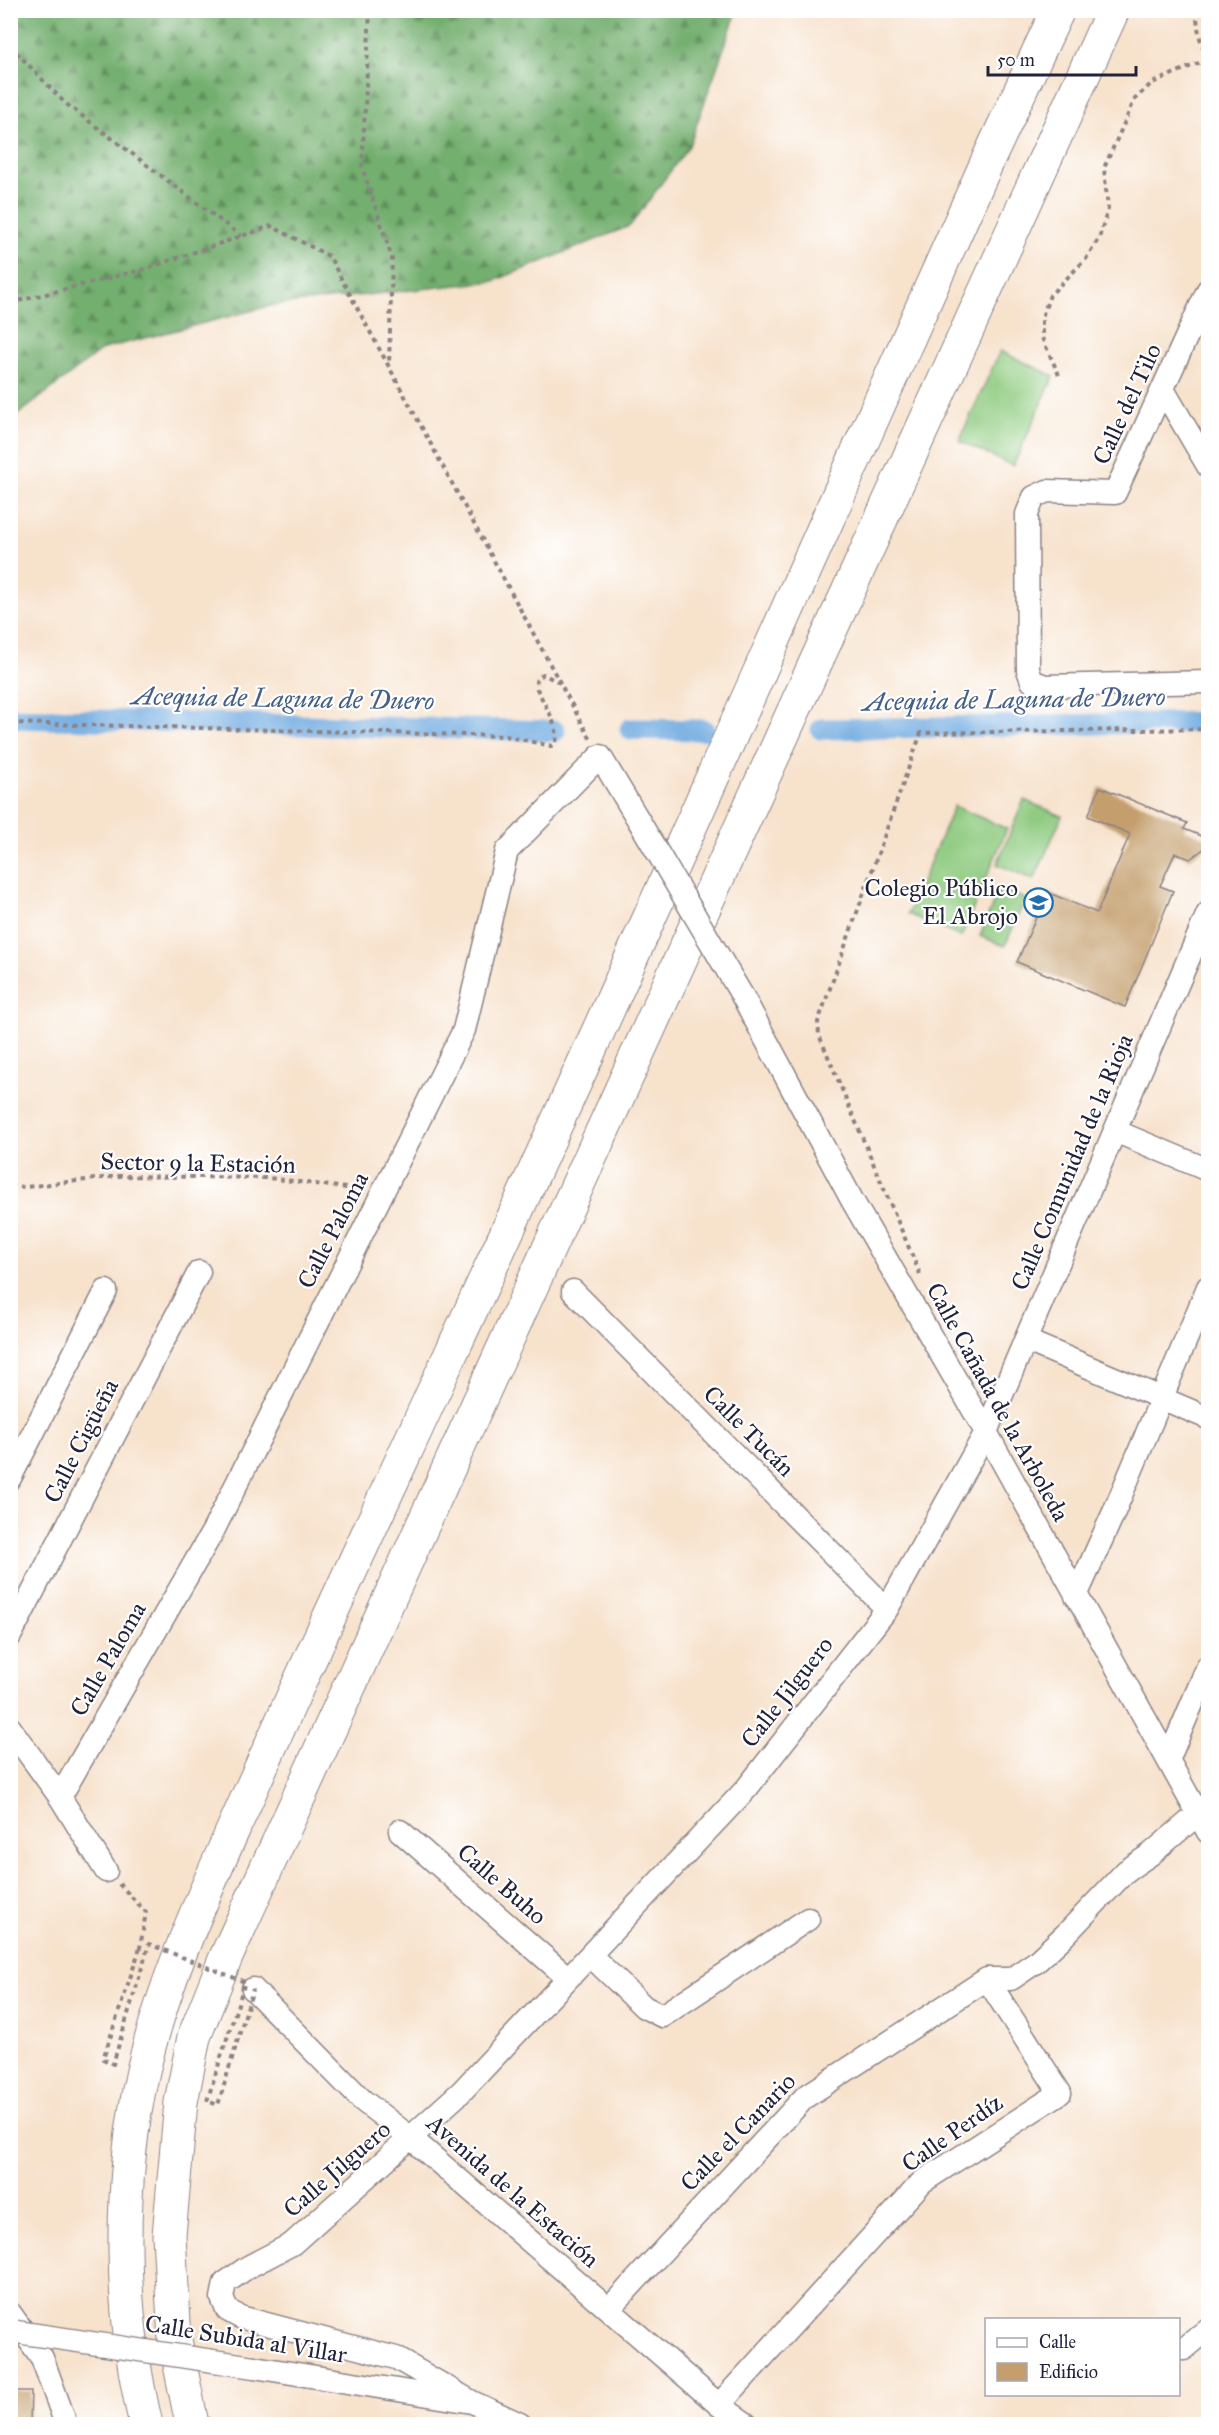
<svg xmlns="http://www.w3.org/2000/svg" width="1219" height="2435" viewBox="0 0 1219 2435" font-family="'IM FELL Great Primer',serif">
<style>
.forest{fill:url(#forest-firs);stroke:#4a6854;stroke-width:1.5}
.pitch{fill:#8fcb80;stroke:#58765e;stroke-width:1.5}
.lines{fill:none;stroke-linecap:round;stroke-linejoin:round}
.canal{stroke:#6faae0;stroke-width:21}
.building{fill:#c49f6d}
.minor-casing{stroke:#8c8284;stroke-width:25}
.highway-casing{stroke:#8c8284;stroke-width:35}
.path{stroke:#8c8284;stroke-width:4;stroke-dasharray:4.5 4.5;stroke-linecap:butt}
.minor{stroke:#fff;stroke-width:22}
.highway{stroke:#fff;stroke-width:33}
.minor-bridge-casing{stroke:#8c8284;stroke-width:25;stroke-linecap:butt}
.path-bridge{stroke:#8c8284;stroke-width:4;stroke-dasharray:4.5 4.5;stroke-linecap:butt}
.minor-bridge{stroke:#fff;stroke-width:22}
.labels{text-anchor:middle;dominant-baseline:central;stroke-width:4.5;stroke-linejoin:round;paint-order:stroke}
.street-label{font-size:24px;fill:#22223b;stroke:#fff}
.poi-label{font-size:24px;fill:#22223b;stroke:#fff;text-anchor:end}
.water-label{font-size:26px;font-style:italic;fill:#455f85;stroke:#fff}
</style>
<defs>
<pattern id="forest-firs" width="22" height="20" patternUnits="userSpaceOnUse" patternTransform="scale(1.5)"><rect width="22" height="20" fill="#73af6e"/><path d="M5 1l3.5 6h-7zM16 11l3.5 6h-7z" fill="#5e8e5c"/></pattern>
</defs>
<rect width="100%" height="100%" fill="#fff"/>
<filter id="ink" filterUnits="userSpaceOnUse"><feTurbulence type="fractalNoise" baseFrequency=".0167" numOctaves="2"/><feDisplacementMap in="SourceGraphic" scale="12" xChannelSelector="R" yChannelSelector="G"/><feConvolveMatrix kernelMatrix="1 2 1 2 8 2 1 2 1" color-interpolation-filters="sRGB"/></filter>
<filter id="wash" filterUnits="userSpaceOnUse"><feTurbulence type="fractalNoise" baseFrequency=".008" numOctaves="4" result="noise"/><feDisplacementMap in="SourceGraphic" scale="24" xChannelSelector="R" yChannelSelector="G"/><feGaussianBlur stdDeviation="1.35" result="paint"/><feColorMatrix in="noise" values="0 0 0 0 0 0 0 0 0 0 0 0 0 0 0 0 0 1.4 0 .05"/><feComposite in="paint" operator="in"/></filter>
<g filter="url(#wash)">
<rect width="100%" height="100%" fill="#f7e2cc"/>
<path class="forest" d="M11,10H737V11L689,146L630,226L494,281L274,305L103,349L11,420Z"/>
<path class="pitch" d="M1000,351L1054,376L1013,466L959,441Z
M1024,800L1062,816L1034,880L997,864Z
M954,806L1007,829L961,937L908,914Z
M999,888L1025,899L1005,946L980,936Z"/>
<g class="lines">
<path class="canal" d="M10,718L555,731
M630,729L704,730
M821,729L1208,722"/>
</g>
<g id="blocks">
<path class="building" d="M1100,787L1187,823L1184,829L1209,839V845L1190,859L1175,853L1160,886L1173,891L1125,1007L1017,962L1047,892L1097,913L1130,834L1088,816Z
M10,2391H31L30,2424H10Z"/>
</g>
</g>
<g filter="url(#ink)">
<use href="#blocks" fill-opacity="0" stroke="#8c8284" stroke-width="1.5"/>
<g class="lines">
<defs>
<path id="minor" d="M1208,290L1115,493L1047,491L1034,497L1027,514L1028,670L1032,681L1045,686L1208,682
M1164,391L1208,466
M743,997L852,1200L986,1432L1208,1832
M1115,1131L1208,1170
M573,1291L887,1609
M1025,1340L1208,1418
M10,1478L106,1291
M1076,1596L1114,1512L1208,1287
M10,1636L199,1272
M10,1728L60,1797L106,1871
M1169,1758L1208,1666
M60,1797L213,1531L464,1030L507,851L600,756L639,821
M400,1831L568,1978
M590,1955L644,2007L662,2016L808,1919
M987,1979H1011L1036,1962L1065,1935L1126,1871L1151,1854L1198,1814
M253,1989L362,2100L412,2139L719,2405L746,2424
M609,2309L805,2097L987,1979
M10,2313L42,2358L66,2424
M1184,2349L1208,2329
M254,2367L472,2402L520,2424
M472,2402L396,2358L240,2317L227,2310L222,2298L225,2283L248,2267L292,2244L461,2092L747,1788L887,1609L986,1432L1208,913
M719,2405L922,2182L1060,2093L987,1979"/>
<path id="highway" d="M146,2424C119,2313 118,2183 143,2071C166,1971 212,1878 253,1785C317,1642 383,1501 448,1360C632,962 809,560 988,160L1058,10
M192,2424L175,2340L169,2235L181,2102L194,2037L226,1957L1113,10"/>
</defs>
<use href="#minor" class="minor-casing"/>
<use href="#highway" class="highway-casing"/>
<path class="path" d="M370,10L362,166L392,258L389,365
M1196,10L1199,35L1207,59
M10,46L65,103L241,236
M10,303L145,269L271,226L329,256L591,740
M1059,375L1042,338V317L1050,295L1086,259L1099,238L1108,209L1104,168L1135,99L1152,83L1208,59
M10,723L506,736L551,746L556,743L557,734L552,718L537,689L536,681L543,674L560,683
M10,1186L25,1187L120,1176L269,1178L362,1190
M920,1274L819,1035L818,1022L921,733L1208,729
M119,1884L146,1912L140,1948"/>
<use href="#minor" class="minor"/>
<use href="#highway" class="highway"/>
<defs>
<path id="minor-bridge" d="M639,821L743,997
M10,2331L254,2367"/>
</defs>
<use href="#minor-bridge" class="minor-bridge-casing"/>
<path class="path-bridge" d="M140,1948L103,2059L113,2064L149,1944L245,1982L207,2101L218,2105L253,1989"/>
<use href="#minor-bridge" class="minor-bridge"/>
</g>
</g>
<defs>
<symbol id="school-ring" viewBox="-11 -11 22 22"><circle r="9.5" fill="#fff" stroke="#1f6fb2" stroke-width="1.5"/><path d="M0-5L7-2L0 1L-7-2ZM-4 1L0 2.5L4 1V4Q0 6-4 4Z" fill="#1f6fb2"/></symbol>
</defs>
<g fill-rule="evenodd">
<use href="#school-ring" x="1022" y="886" width="33" height="33"/>
</g>
<g class="labels">
<g class="street-label">
<text transform="translate(1127 404) rotate(-65)">Calle del Tilo</text>
<text transform="translate(1072 1162) rotate(-67)">Calle Comunidad de la Rioja</text>
<text transform="translate(198 1163) rotate(1)">Sector 9 la Estación</text>
<text transform="translate(333 1230) rotate(-63)">Calle Paloma</text>
<text transform="translate(998 1402) rotate(61)">Calle Cañada de la Arboleda</text>
<text transform="translate(749 1431) rotate(45)">Calle Tucán</text>
<text transform="translate(81 1441) rotate(-63)">Calle Cigüeña</text>
<text transform="translate(108 1659) rotate(-60)">Calle Paloma</text>
<text transform="translate(787 1692) rotate(-52)">Calle Jilguero</text>
<text transform="translate(502 1884) rotate(41)">Calle Buho</text>
<text transform="translate(738 2132) rotate(-46)">Calle el Canario</text>
<text transform="translate(952 2133) rotate(-35)">Calle Perdíz</text>
<text transform="translate(337 2169) rotate(-41)">Calle Jilguero</text>
<text transform="translate(513 2191) rotate(41)">Avenida de la Estación</text>
<text transform="translate(246 2339) rotate(9)">Calle Subida al Villar</text>
</g>
<g class="poi-label">
<text x="1018" y="888">Colegio Público<tspan x="1018" dy="28">El Abrojo</tspan></text>
</g>
<g class="water-label">
<text transform="translate(283 698) rotate(1)">Acequia de Laguna de Duero</text>
<text transform="translate(1014 699) rotate(-1)">Acequia de Laguna de Duero</text>
</g>
</g>
<rect width="1219" height="2435" fill="none" stroke="#fff" stroke-width="36"/>
<rect x="985" y="2318" width="195" height="78" fill="#ffffff" stroke="#a7a7b1" stroke-width="1.5"/>
<rect x="997" y="2338" width="30" height="9" fill="#ffffff" stroke="#a7a7b1" stroke-width="1.5"/>
<text x="1039" y="2348" font-size="18" fill="#22223b">Calle</text>
<rect x="997" y="2363" width="30" height="18" fill="#c49f6d" stroke="#a7a7b1" stroke-width="1.5"/>
<text x="1039" y="2378" font-size="18" fill="#22223b">Edificio</text>
<path d="M988 66v9h148v-9" fill="none" stroke="#22223b" stroke-width="3"/>
<text x="997" y="66" font-size="18" fill="#22223b" stroke="#ffffff" stroke-width="4.5" paint-order="stroke">50 m</text>
</svg>
